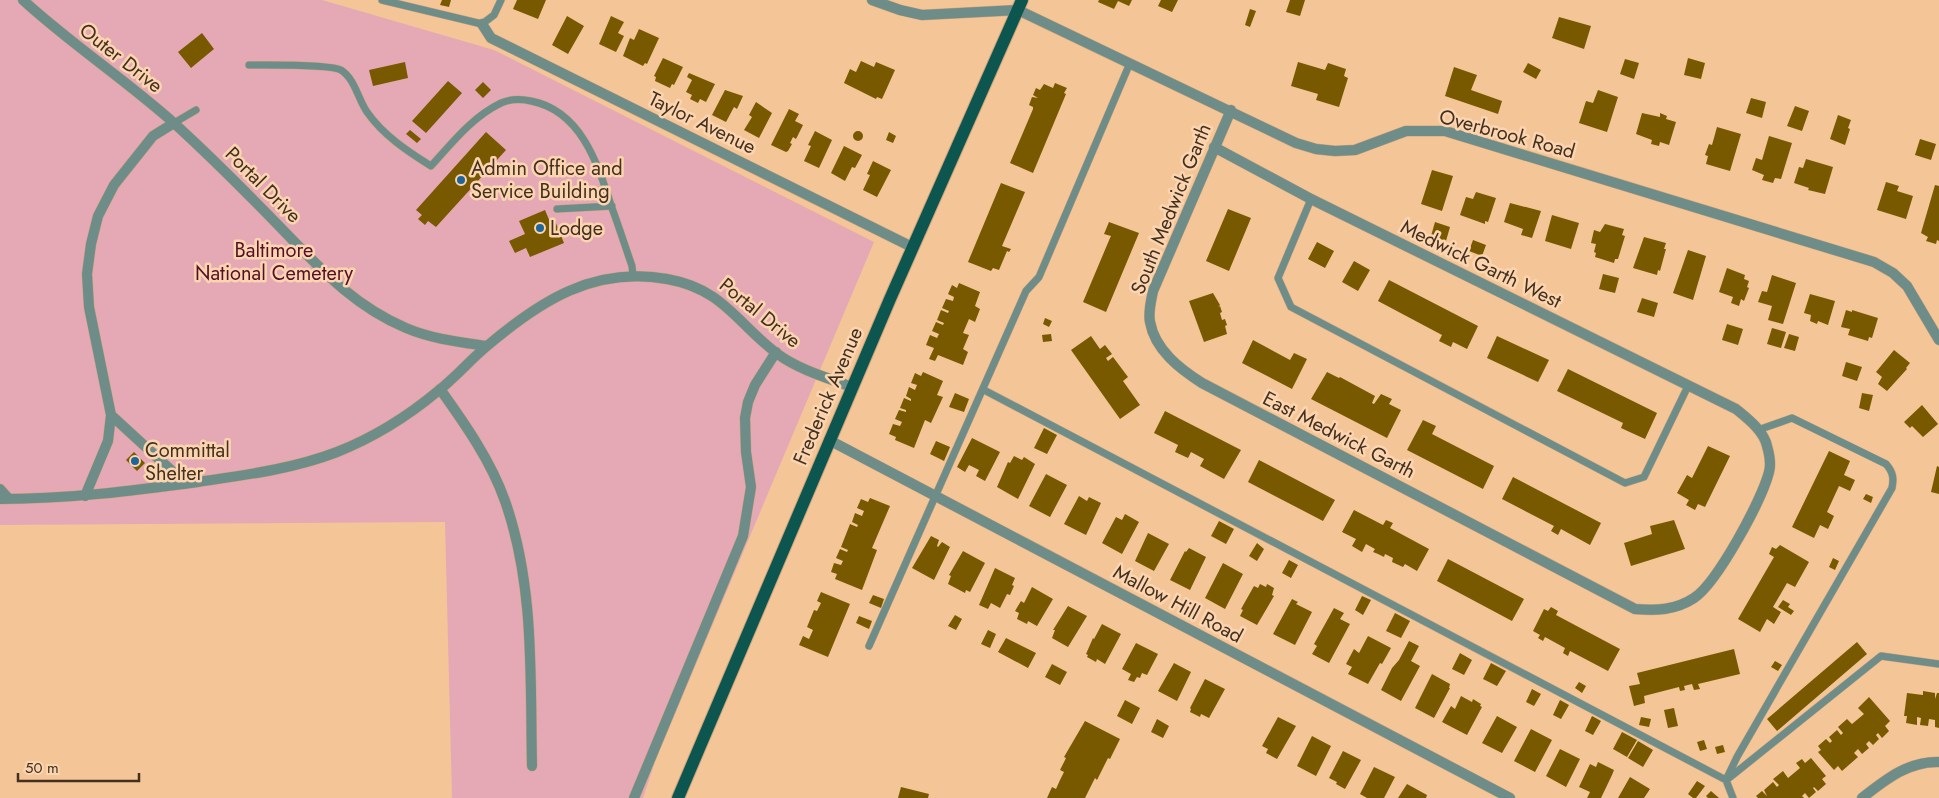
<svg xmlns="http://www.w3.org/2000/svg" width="1939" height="798" viewBox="0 0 1939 798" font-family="Jost,sans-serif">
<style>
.green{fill:#e4a9b5}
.building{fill:#795900}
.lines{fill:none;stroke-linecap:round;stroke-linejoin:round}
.service-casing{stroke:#cda47c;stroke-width:8}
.minor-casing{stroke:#cda47c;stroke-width:11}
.primary-casing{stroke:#cda47c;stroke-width:14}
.service{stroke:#6e8d89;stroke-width:7}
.minor{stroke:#6e8d89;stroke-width:10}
.primary{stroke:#0c564f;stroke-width:12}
.poi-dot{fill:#1e669a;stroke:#fbd4b0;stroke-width:2}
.labels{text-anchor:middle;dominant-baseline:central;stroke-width:5;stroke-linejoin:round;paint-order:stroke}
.street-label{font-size:20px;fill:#43301e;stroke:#fbd4b0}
.poi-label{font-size:20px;fill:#43301e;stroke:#fbd4b0;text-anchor:start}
.park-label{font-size:20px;fill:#550e27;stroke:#fbd4b0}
</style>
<rect width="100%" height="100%" fill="#f4c597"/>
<path class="green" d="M0,0H322L494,50L874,242L656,759L643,798H452L445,522L0,525Z"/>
<path class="building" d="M442,0H451L449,7L440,5Z
M517,0H546L538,19L513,9Z
M1099,0H1132L1129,6L1118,1L1114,9L1098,2Z
M1161,0H1178L1172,12L1158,6Z
M1290,0H1305L1300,16L1286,12Z
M1250,9L1256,11L1250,27L1245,25Z
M567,16L584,26L568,54L552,45Z
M611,16L624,22L618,33L624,36L616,52L599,44Z
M1559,17L1591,26L1584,49L1552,38Z
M639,29L659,38L647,64L645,63L643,66L623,56L630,38L634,40Z
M202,33L214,49L191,68L178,52Z
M663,58L683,67L674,85L672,84L670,88L655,81L656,77L654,76Z
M1688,58L1705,63L1701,79L1684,75Z
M1625,59L1639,63L1634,79L1620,74Z
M861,61L874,67L876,62L895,70L882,99L877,97L876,99L844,83L850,69L856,72Z
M405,62L408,78L373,86L369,70Z
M1298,62L1325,70L1328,63L1346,69L1344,76L1348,78L1339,107L1316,100L1318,94L1291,86Z
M1528,63L1541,70L1536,79L1523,72Z
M1454,67L1477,75L1471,90L1502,101L1498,114L1445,96Z
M689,73L715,84L706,102L700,99L698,103L690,99L692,95L686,92L692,80L687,77Z
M448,81L462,93L426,133L412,121Z
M483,82L491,90L483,98L475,90Z
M1055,83L1067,88L1064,93L1066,94L1033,173L1010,163L1033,109V107L1029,105L1032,97L1038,98L1033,95L1036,88L1040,90L1044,84L1053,88Z
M725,90L743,96L737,109L734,107L726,122L712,115Z
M1598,90L1618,97L1607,132L1579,123L1586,101L1593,103Z
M1751,98L1766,102L1762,118L1746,113Z
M756,102L772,113L759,138L744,130L752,117L749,115Z
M1795,106L1809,111L1802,131L1787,126Z
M789,109L799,114L795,121L803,125L796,139L793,137L790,143L792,144L788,151L786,152L771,145Z
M1642,113L1660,117V113L1667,116L1666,119L1676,122L1669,145L1660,142L1659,146L1651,144L1652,140L1636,134Z
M1838,115L1851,120L1848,128L1850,129L1845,145L1830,139Z
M1717,127L1741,134L1730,171L1706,164L1708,156L1705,155L1709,144L1712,145Z
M410,130L421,139L417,143L406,134Z
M815,131L832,140L819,168L804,161L811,146L808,145Z
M853 136a5 5 0 1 1 10 0a5 5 0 1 1-10 0Z
M486,132L506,150L436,227L428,221L425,225L418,219L422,215L416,210Z
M889,132L896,136L893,143L886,140Z
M1769,136L1792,143L1781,179L1775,178L1773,183L1762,180L1764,175L1752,170L1756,158L1762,160Z
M1920,139L1936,144L1931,160L1915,155Z
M844,146L862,155L855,168L852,167L845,181L831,173Z
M1806,159L1833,167L1825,194L1808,190L1809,188L1794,183L1799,167L1803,168Z
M873,161L891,170L877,197L863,190L870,175L867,174Z
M1432,170L1453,176L1442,211L1421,204Z
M1886,182L1899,186L1897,191L1913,196L1906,219L1877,210Z
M1001,183L1025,192L1002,246L1011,249L1009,252L1007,251L999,270L993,268L991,271L968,262Z
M1935,185L1939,186V241L1937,240L1936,244L1926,241L1928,237L1921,233Z
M1476,192L1496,198L1488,222L1485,221V224L1460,215L1466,197L1473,199Z
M1510,203L1541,211L1532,238L1521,235L1523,229L1504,222Z
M1228,209L1251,218L1229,271L1206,261Z
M545,210L550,222L555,221L564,243L530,257L526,248L515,253L509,241L525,234L519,221Z
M1552,215L1579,223L1571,249L1545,241Z
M1109,222L1139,233L1106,312L1083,302L1110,238L1111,236L1104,234Z
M1435,222L1450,227L1446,241L1431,236Z
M1605,224L1624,229L1622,235L1625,236L1618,259H1615L1614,263L1595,257L1596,253L1594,252L1596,244L1591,243L1594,230L1600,232Z
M1644,237L1666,243L1664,249H1666L1660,271L1658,270L1657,275L1633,268Z
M1473,240L1486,245L1482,256L1469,251Z
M1317,242L1334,251L1325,268L1308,259Z
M1688,250L1706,256L1693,300L1673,293Z
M1354,261L1370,270L1358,291L1342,282Z
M1727,268L1745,275L1744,279L1749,281L1747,287L1749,288L1744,301L1741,299L1739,306L1731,303L1733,297L1719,292Z
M1603,274L1619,278L1615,293L1599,289Z
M1772,275L1796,283L1783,324L1768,320L1772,306L1758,302L1762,291L1767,292Z
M1389,280L1478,326L1467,349L1453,342L1451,347L1439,341L1442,335L1378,301Z
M959,283L980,292L975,306L980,309L975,322L969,319L963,333L969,335L963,349L968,352L963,365L938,355L935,361L929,359L934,348L926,345L930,335L937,338L939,334L932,331L936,322L943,325L944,323L937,320L941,310L948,313L949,311L942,308L946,299L953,301L954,297L948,294L952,285L957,288Z
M1213,293L1220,305L1218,307L1220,306L1222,312L1220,313L1222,320L1225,319L1227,325L1225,326L1227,334L1204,342L1189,301Z
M1810,294L1835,301L1828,325L1818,321L1817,324L1810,321L1811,315L1804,313Z
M1642,298L1658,303L1654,317L1637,312Z
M1846,310L1852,312V310L1878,318L1872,338L1869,337L1868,341L1848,335L1850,329L1841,327Z
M1045,318L1052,321L1049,327L1043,324Z
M1727,324L1743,329L1738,345L1722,340Z
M1772,328L1786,332L1781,348L1767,344Z
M1051,334L1052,341L1043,342L1042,335Z
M1789,334L1799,337L1795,351L1784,348Z
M1091,336L1100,349L1105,345L1112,354L1106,358L1108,361L1113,357L1128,377L1123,381L1140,405L1120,419L1071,350Z
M1497,336L1549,360L1538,382L1487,358Z
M1253,340L1290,360L1294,353L1307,359L1292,389L1242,363Z
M1894,350L1910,363L1906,368L1907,369L1887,391L1878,384L1882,377L1876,372Z
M1846,362L1862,367L1857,381L1842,376Z
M1568,369L1657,413L1645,439L1621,428L1623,423L1557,391Z
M923,372L943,381L937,395L943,397L931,423L925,420L914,448L895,440L896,437L889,434L893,424L900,426L902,422L895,419L899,410L906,412V410L900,408L904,398L911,401V399L906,396L909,387L915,390L917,385L911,383L915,373L921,376Z
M1327,372L1339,378L1340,377L1375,396L1372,403L1374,404L1381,394L1392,399L1389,404L1401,410L1387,438L1311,399Z
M955,393L969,399L964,412L949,407Z
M1862,393L1873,395L1869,411L1859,408Z
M1922,405L1938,424L1923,437L1912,426L1910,428L1904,422Z
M1165,411L1241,450L1224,479L1200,466L1204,459L1191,452L1188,458L1175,452L1178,445L1154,433Z
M1423,420L1436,426L1432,434L1494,466L1483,489L1407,450Z
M1044,428L1057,435L1047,454L1034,448Z
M972,438L1000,452L985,481L976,476L979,470L969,465L965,472L957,467Z
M936,441L950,447L944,461L930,454Z
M1708,446L1730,456L1705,507L1698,504L1695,510L1686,505L1689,500L1677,493L1687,475L1692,478Z
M1829,451L1850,461L1844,475L1855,480L1850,491L1839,486L1827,512L1834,516L1828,529L1820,525L1814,538L1792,527Z
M134,452L145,463L137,471L126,460Z
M1014,456L1022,460L1024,457L1035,464L1018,499L997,487L1008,462L1010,463Z
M1259,460L1335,500L1323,521L1248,482Z
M1937,466L1939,467V494L1931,492Z
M1046,474L1067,485L1050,517L1029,506Z
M1513,477L1601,523L1590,545L1561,529L1558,535L1551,531L1554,526L1502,499Z
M1866,494L1873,497L1871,503L1863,499Z
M1079,496L1087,501L1089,497L1101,503L1086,535L1064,524Z
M870,498L890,506L872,548L877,550L862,590L835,579L837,574L831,572L834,563L841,565L843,561L836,558L840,549L847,552L848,550L841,547L850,524L857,527L858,525L852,522L855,513L862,516L864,511L857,508L861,499L868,502Z
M1354,510L1383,525L1386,520L1393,523L1390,528L1429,549L1417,571L1405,564L1403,567L1392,562L1393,558L1385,554L1384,557L1378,554L1373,552L1375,549L1366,544L1362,552L1352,546L1356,539L1342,532Z
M1125,514L1139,522L1122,554L1102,543L1116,517L1122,520Z
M1674,520L1685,549L1631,566L1624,543L1652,534L1650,526Z
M1219,521L1234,529L1226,544L1211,536Z
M1148,533L1169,544L1154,571L1135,561Z
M931,536L939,540L937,546L938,547L942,542L950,547L934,580L912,568Z
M1257,543L1264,549L1257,561L1249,556Z
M1780,545L1809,562L1795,587L1787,583L1773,607L1781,612L1774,624L1767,619L1760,632L1738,619L1774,557L1769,554L1772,547L1776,549Z
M1189,548L1206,557L1190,590L1170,580L1185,551L1186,552Z
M963,551L985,563L970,592L966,590L965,593L948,584L951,576L949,575Z
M1833,558L1839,561L1835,570L1829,567Z
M1448,559L1524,599L1512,621L1437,581Z
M1289,560L1298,565L1291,578L1282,573Z
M1223,563L1243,574L1225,609L1205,598Z
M995,568L1015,578L1012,585L1014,586L1010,595L1007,594L1000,608L991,603L988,609L979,605Z
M1260,584L1266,587L1267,584L1274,588L1272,595L1274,596L1257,625L1240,616L1243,610L1241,609L1254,586L1258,588Z
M1032,587L1053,599L1037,626L1028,621L1027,624L1017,619L1019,613L1015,611L1021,601L1024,603Z
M821,592L850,604L828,657L799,645L803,636L809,639L813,630L807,627L814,610L817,611L821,603L817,601Z
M873,595L884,599L881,608L869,603Z
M1362,596L1371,600L1363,615L1355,610Z
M1292,599L1298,602L1296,604L1312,612L1295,645L1273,634Z
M1783,600L1790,604L1788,607L1794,611L1791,615L1778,607Z
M1068,606L1087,616L1068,647L1052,638L1055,630H1053Z
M1551,607L1558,611L1556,615L1620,649L1608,671L1570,651L1568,656L1563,653L1565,648L1545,637L1543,641L1538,638L1540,635L1533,631L1544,609L1548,611Z
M1334,608L1344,613L1340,619L1350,624L1329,663L1312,654L1317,646L1314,644Z
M1395,613L1410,621L1401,638L1386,631Z
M955,615L962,619L956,630L948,626Z
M859,616L872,621L869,629L856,623Z
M1102,624L1121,634L1105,664L1097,659L1096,662L1087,657L1088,655L1086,654L1093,638L1094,639Z
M988,630L996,634L990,648L981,644Z
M1368,636L1391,648L1382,664L1380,663L1368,684L1348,674L1352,667L1346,664L1354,649L1359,653Z
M1006,638L1036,653L1028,668L998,652Z
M1409,641L1419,646L1411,661L1420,666L1401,701L1381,690L1392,668L1399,660Z
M1857,642L1867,654L1777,731L1767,719Z
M1136,643L1158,654L1147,675L1142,673L1140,678L1137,677L1134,682L1128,680L1131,674L1122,669Z
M1734,649L1740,674L1698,684L1700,689L1694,690L1692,684L1684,686L1685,690L1680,691L1679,687L1644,696L1645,703L1634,706L1629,686L1640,684L1637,673Z
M1460,653L1472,660L1464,675L1452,669Z
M1775,661L1782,665L1778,671L1771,667Z
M1174,663L1191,672L1177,701L1158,691Z
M1491,663L1506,671L1497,686L1483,679Z
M1052,664L1067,672L1060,685L1045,677Z
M1432,674L1450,684L1449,688H1450L1434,718L1415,708Z
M1205,679L1225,689L1209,718L1201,714L1200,717L1190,712L1191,709L1190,708Z
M1579,682L1586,686L1582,693L1575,688Z
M1532,689L1541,694L1534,706L1526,702Z
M1923,691L1935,693V699L1937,693H1939V728L1935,727V720L1929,719L1928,726L1920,725L1921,718L1917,717V725L1906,723L1907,716H1904L1907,693L1923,695Z
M1461,696L1472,702L1473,699L1481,704L1480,706L1482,707L1467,735L1442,722L1451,706L1455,709Z
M1869,697L1890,721L1885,726L1889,731L1882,738L1878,733L1876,735L1879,739L1873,745L1869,741L1866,744L1869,748L1862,754L1858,749L1854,753L1858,757L1842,771L1838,766L1834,770L1818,752L1821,750L1818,746L1826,739L1830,743L1832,741L1829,737L1837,730L1841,735L1843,733L1838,727L1847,719L1852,724L1864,714L1858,708Z
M1125,700L1140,708L1132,724L1117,716Z
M1560,700L1569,705L1561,719L1553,715Z
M1674,708L1678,726L1668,728L1664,710Z
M1497,716L1517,727L1502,753L1482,743Z
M1592,716L1601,721L1593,735L1585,731Z
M1278,717L1296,726L1277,759L1266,753L1268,749L1262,746Z
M1641,717L1651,719L1649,727L1639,725Z
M1157,719L1169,726L1163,738L1151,732Z
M1085,721L1120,739L1110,759L1108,758L1097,780L1095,778L1085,798H1047L1052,787L1056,789L1060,780L1064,772L1060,770L1066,758L1064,757Z
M1531,729L1552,740L1535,772L1514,761Z
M1622,732L1637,740L1627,757L1613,749Z
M1312,736L1331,746L1316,776L1297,766Z
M1704,740L1707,749L1700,751L1697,742Z
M1638,741L1653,750L1643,767L1628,758Z
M1723,745L1725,752L1717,754L1715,747Z
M1560,749L1580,759L1566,787L1546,776Z
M1343,751L1361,760L1345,789L1336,784L1337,782L1329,778Z
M1811,758L1826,776L1822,779L1826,784L1818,791L1814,787L1813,788L1816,792L1809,798L1805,793L1802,796L1804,798H1758L1756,796L1762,791L1767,796L1764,790L1773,782L1777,787L1779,785L1773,779L1783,771L1788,778L1800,768L1796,763L1802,759L1805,763Z
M1598,762L1614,770L1612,775L1601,798H1587L1590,792L1579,787L1590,764L1596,767Z
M1374,767L1395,777L1384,798H1367L1360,794Z
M1630,777L1650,789L1644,798H1618Z
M1697,781L1705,786L1696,798H1693L1688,794Z
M1407,784L1427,795L1426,798H1398Z
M901,787L929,794L928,798H898Z
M1711,791L1719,798H1708L1706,796Z"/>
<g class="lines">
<defs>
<path id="service" d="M382,0L482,24L494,15L501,0
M249,65C266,65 330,64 341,70C355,79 358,99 367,112C383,135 407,151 431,166C452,143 472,117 501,103C510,99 522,99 531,101C582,111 598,165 612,208C619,227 625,246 632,266L633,276
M174,123L196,110
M1311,199L1278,278L1291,307L1625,483L1644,477L1688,386
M557,209L612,206
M984,390L1726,780L1733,798
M869,646L1026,291L1039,277L1130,63
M1729,778L1881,656L1939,664
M1726,780L1737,757L1892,488C1894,478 1893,472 1886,464L1792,418L1758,430"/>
<path id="minor" d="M23,0C71,44 126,80 175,124C211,157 246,192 280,227C320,268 352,305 406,328C432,339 459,342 487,346
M872,0L900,10L922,15L1018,10L1296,143L1316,149L1335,151L1355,150L1406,131H1445L1874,262L1893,273L1907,286L1939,340
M482,24L491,38L912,247
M1214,147L1311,199L1736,409C1747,418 1764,431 1767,446C1769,453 1771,465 1769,472C1762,500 1717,583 1694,598C1676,610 1656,611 1635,609L1202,383C1180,369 1155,350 1150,322C1148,312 1151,301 1153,291L1231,110
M440,389C465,424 491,461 505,501C535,586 530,678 532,766
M111,415L185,483
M829,440L1510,798
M0,489L9,499
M85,496L108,441L111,415L89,307L87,274L91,244L98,216L114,185L153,136L174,123
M0,499C67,499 132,491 198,482C245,475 293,469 337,452C375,437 408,416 438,391C456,377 470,360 487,346C540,301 594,266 667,279C724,289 737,324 779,355C800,370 828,378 852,387
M634,798L743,536L751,487L746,452L745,418L748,402L755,385L776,352
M1862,798C1885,780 1908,761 1939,762"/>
<path id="primary" d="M678,798L890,299L1022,0"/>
</defs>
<use href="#service" class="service-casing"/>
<use href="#minor" class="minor-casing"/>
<use href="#primary" class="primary-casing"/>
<use href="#service" class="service"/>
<use href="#minor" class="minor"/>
<use href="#primary" class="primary"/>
</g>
<g class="poi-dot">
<circle cx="461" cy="180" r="5"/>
<circle cx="540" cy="228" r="5"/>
<circle cx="135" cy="461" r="5"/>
</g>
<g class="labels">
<g class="street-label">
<text transform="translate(121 58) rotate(38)">Outer Drive</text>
<text transform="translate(702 123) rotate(26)">Taylor Avenue</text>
<text transform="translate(1507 134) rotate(15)">Overbrook Road</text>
<text transform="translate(263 185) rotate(45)">Portal Drive</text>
<text transform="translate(1171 209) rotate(-68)">South Medwick Garth</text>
<text transform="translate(1481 264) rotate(26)">Medwick Garth West</text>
<text transform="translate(760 313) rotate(39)">Portal Drive</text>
<text transform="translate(828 396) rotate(-67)">Frederick Avenue</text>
<text transform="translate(1339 435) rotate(27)">East Medwick Garth</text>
<text transform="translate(1178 604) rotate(28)">Mallow Hill Road</text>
</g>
<g class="poi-label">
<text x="471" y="168">Admin Office and<tspan x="471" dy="23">Service Building</tspan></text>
<text x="550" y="228">Lodge</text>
<text x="145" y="450">Committal<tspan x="145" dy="23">Shelter</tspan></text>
</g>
<g class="park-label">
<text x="274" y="250">Baltimore<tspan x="274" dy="23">National Cemetery</tspan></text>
</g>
</g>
<path d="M18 773v8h121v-8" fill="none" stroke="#43301e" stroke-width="2.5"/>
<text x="25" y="773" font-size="15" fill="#43301e" stroke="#fbd4b0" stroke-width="4" paint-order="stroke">50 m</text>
</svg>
